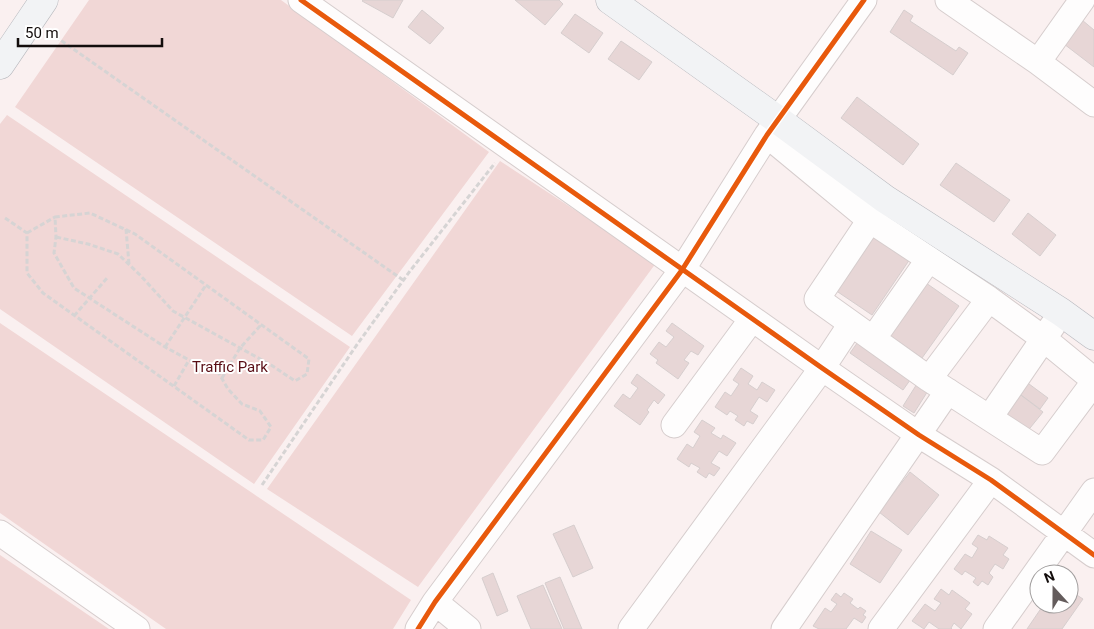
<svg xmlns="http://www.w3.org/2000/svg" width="1094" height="629" viewBox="0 0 1094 629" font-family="Roboto,sans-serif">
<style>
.green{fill:#f1d7d6}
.building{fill:#e7d6d6;stroke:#d6cece}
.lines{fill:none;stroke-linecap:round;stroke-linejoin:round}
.minor-casing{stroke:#d6cdcd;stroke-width:27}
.major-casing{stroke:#b7b8bd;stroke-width:29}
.path{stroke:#d6d4d4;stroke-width:3;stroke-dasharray:5 2.5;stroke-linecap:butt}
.minor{stroke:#fefdfd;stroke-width:25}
.major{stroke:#f2f3f5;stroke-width:28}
.cycleway-casing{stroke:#fff;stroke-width:8}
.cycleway{stroke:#e8590c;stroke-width:5}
.labels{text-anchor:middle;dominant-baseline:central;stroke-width:4;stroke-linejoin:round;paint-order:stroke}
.park-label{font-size:15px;fill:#590e16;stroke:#fff}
</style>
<rect width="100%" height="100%" fill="#faf0f0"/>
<path class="green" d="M89,0H281L489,152L352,336L15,107Z
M7,115L350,347L254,484L0,309V124Z
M500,161L656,263L418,587L267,489Z
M0,323L411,600L393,629H166L0,513Z
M0,555L109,629H0Z"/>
<path class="building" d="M363,0H403L393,18L362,1Z
M515,0H559L563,4L545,25Z
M422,10L444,28L430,44L408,27Z
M904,10L913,16L910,21L956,51L959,47L968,53L953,75L890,32Z
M575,14L603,33L589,53L561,33Z
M1082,20L1094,30V67L1064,44Z
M621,41L652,62L639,80L608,59Z
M857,97L919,144L903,165L841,118Z
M956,163L1010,200L994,222L940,185Z
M1028,213L1056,235L1040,256L1012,234Z
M874,234L910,259L872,315L835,290Z
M926,283L959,306L922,358L889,335Z
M672,323L704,346L698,355L691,351L684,360L689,363L678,379L656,363L658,360L650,354L659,342L666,347L674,337L666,331Z
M860,339L913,376L903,390L850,353Z
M741,368L753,376L748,384L757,390L762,382L775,390L767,402L759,397L750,411L758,416L753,424L747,421L744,426L735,420L738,416L730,411L727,415L715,407L725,392L731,396L739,384L733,380Z
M637,374L665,395L658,404L654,400L647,410L649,412L640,425L614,406L623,394L630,399L638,388L631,383Z
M920,379L931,386L914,413L903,406Z
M1025,381L1048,398L1040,409L1017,392Z
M1013,389L1043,412L1026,433L996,411Z
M702,420L715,428L711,433L721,439L723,435L736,443L727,456L719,451L711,463L720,468L714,476L709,473L706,478L697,472L700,468L691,463L689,467L677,459L687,444L693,448L700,436L694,432Z
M910,472L939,495L908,535L879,512Z
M574,525L593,568L573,577L553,534Z
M871,531L902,550L880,583L850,564Z
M978,535L987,540L989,536L1008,548L1003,555L1009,559L1003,569L995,564L989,573L993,577L988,585L982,581L978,586L973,582L976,578L965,571L962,575L954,569L965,554L972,558L978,548L972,544Z
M493,573L508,611L497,616L482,578Z
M560,577L582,629H564L545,583Z
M543,585L562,629H531L517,596Z
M941,589L949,595L952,590L970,603L965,609L972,614L961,629L954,623L951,628L952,629H939L929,622L924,629L912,621L925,604L935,611L941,603L934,599Z
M1069,590L1083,599L1062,629H1027L1044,604H1069Z
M836,593L841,597L844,593L853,599L850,603L858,609L860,607L866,611L863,615L866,617L862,623L854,618L846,629H819L813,626L825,608L831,612L837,604L831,600Z"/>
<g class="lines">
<defs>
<path id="minor" d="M301,0L822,368L919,435L991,480L1094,555
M948,0L1038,62L1094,104
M1038,62L1082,0
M767,135L870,220L989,299L1044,339L1094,380
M885,199L870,220L817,299L929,379L1042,452L1094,382
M873,339L929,259
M929,379L989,299
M990,417L1053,325
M674,425L752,319
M0,533L137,629
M435,602L468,629
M418,629L435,602L682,270L767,135L864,0
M631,629L822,368L851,324
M784,629L948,391
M881,629L991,480
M996,629L1094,491"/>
<path id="major" d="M610,0L778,120L885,199L1061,312L1094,336
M0,65L44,0"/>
</defs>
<use href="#minor" class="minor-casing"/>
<use href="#major" class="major-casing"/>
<path class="path" d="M49,32L403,280
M5,218L27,233V273L43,293L249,440H263L271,427L260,411L242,404L228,389L217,370L189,360L165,347L74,288L54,253L56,237L55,217L90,213L135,234L309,359L307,374L295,381L271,365L173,311L140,275L118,254L88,244L56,237
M126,229L129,264
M27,233L55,217
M74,316L108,277
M165,347L206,285
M222,378L240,348L261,325
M174,386L189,360
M262,485L356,346L410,271L495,163"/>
<use href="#minor" class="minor"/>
<use href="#major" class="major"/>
<defs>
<path id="cycleway" d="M301,0L822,368L919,435L991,480L1094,555
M418,629L435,602L682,270L767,135L864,0"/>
</defs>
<use href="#cycleway" class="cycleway-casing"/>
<use href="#cycleway" class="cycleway"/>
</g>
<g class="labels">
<g class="park-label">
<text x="230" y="367">Traffic Park</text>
</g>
</g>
<g transform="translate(1054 589) rotate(339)"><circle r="24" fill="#ffffff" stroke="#a19e9e"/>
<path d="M0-4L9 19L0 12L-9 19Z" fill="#645c5c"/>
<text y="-8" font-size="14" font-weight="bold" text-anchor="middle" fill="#130d0c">N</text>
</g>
<path d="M18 38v8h144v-8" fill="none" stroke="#130d0c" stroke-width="2.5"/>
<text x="25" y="38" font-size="15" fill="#130d0c" stroke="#ffffff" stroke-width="4" paint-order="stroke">50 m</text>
</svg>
